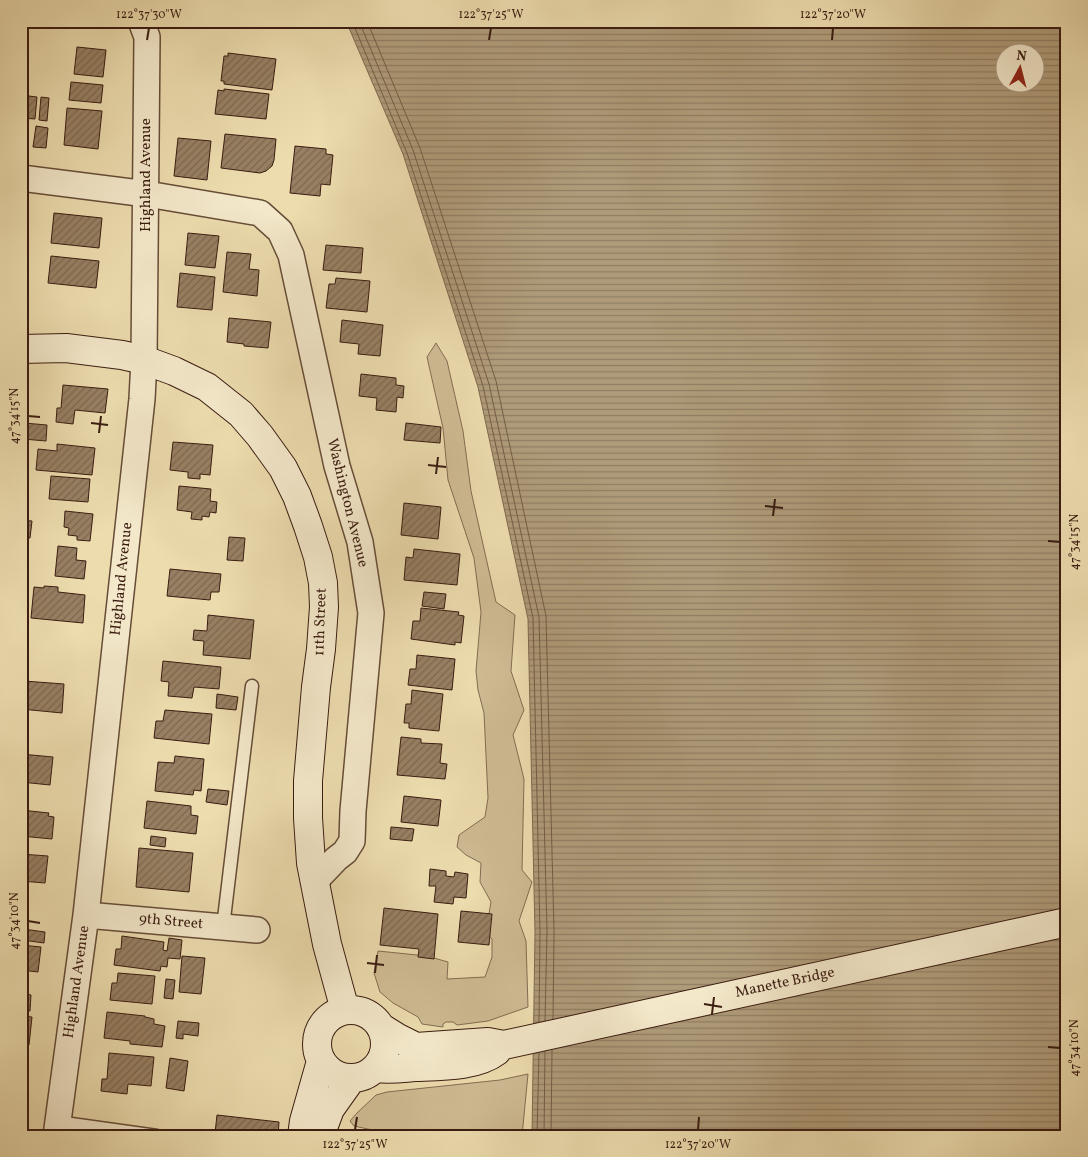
<svg xmlns="http://www.w3.org/2000/svg" width="1088" height="1157" viewBox="0 0 1088 1157" font-family="Vollkorn,serif">
<style>
.grass{fill:#cebb93;stroke:#846c52}
.water{fill:url(#water-rules);stroke:#80684f;fill-rule:evenodd}
.lines{fill:none;stroke-linecap:round;stroke-linejoin:round}
.shore{stroke:#745c45;stroke-width:1}
.building{fill:url(#building-hatch);stroke:#3a1c11}
.service-casing{stroke:#664c38;stroke-width:15}
.minor-casing{stroke:#664c38;stroke-width:28}
.secondary-casing{stroke:#3a1c11;stroke-width:30}
.service{stroke:#f3e8ca;stroke-width:12}
.minor{stroke:#f3e8ca;stroke-width:25}
.secondary{stroke:#f3e8ca;stroke-width:28}
.ticks{fill:none;stroke:#3a1c11;stroke-width:2}
.labels{text-anchor:middle;dominant-baseline:central;stroke-width:5;stroke-linejoin:round;paint-order:stroke}
.street-label{font-size:15px;fill:#3a1c11;stroke:#f3e8ca}
.neatline{fill:none;stroke:#3a1c11;stroke-width:2}
.ticks-label{font-size:12px;text-anchor:middle;fill:#3a1c11}
</style>
<defs>
<pattern id="water-rules" width="6" height="5" patternUnits="userSpaceOnUse" patternTransform="scale(1.25)"><rect width="6" height="5" fill="#af9b79"/><path d="M0 2.5h6" fill="none" stroke="#8f7e62"/></pattern>
<pattern id="building-hatch" width="6" height="6" patternUnits="userSpaceOnUse" patternTransform="scale(1.25)"><rect width="6" height="6" fill="#978063"/><path d="M-1 1l2-2M0 6l6-6M5 7l2-2" fill="none" stroke="#7c6850"/></pattern>
</defs>
<rect width="100%" height="100%" fill="#ecdcae"/>
<filter id="stains"><feTurbulence type="fractalNoise" baseFrequency=".004" numOctaves="4"/><feColorMatrix values="0 0 0 0 .2 0 0 0 0 .09 0 0 0 0 .02 0 0 0 .5 -.17"/></filter>
<radialGradient id="worn" r=".72"><stop offset=".6" stop-color="#630" stop-opacity="0"/><stop offset="1" stop-color="#630" stop-opacity=".3"/></radialGradient>
<path class="grass" d="M436,343L447,361L463,431L471,491L496,602L515,615L511,671L524,710L513,735L524,779L522,870L532,882L519,921L526,941L528,1007L488,1021L457,1025L453,1022H446L443,1024V1027L422,1024L418,1017L393,1003L380,992L374,973L378,951L427,956L448,962L447,979L485,977L492,957V939L488,935V919L491,902L480,882L481,863L466,855L457,847L459,835L485,817L488,798L484,713L478,690L476,671L481,612L474,558L448,480L443,428L427,357Z
M528,1074L522,1136H400L354,1126L350,1121L357,1113L376,1095L387,1092L500,1080Z"/>
<path class="water" d="M346,21H1067V1136H532L535,932L528,619L478,387L403,154ZM1006,52H1036V82H1006Z"/>
<g class="lines">
<path class="shore" d="M352,21L407,153L483,386L533,618L540,932L539,1022
M359,21L413,150L489,384L539,617L547,931L545,1021
M367,21L420,148L496,381L546,616L554,931L553,1019
M537,1136L539,1053
M544,1136L545,1051
M551,1136L552,1050"/>
</g>
<path class="building" d="M21,30H28L26,49L21,48Z
M77,47L106,50L103,77L74,74Z
M228,53L276,59L272,90L224,84V81H221L224,56H228Z
M71,82L103,85L101,103L69,100Z
M224,89L269,94L266,119L215,114L218,90L224,91Z
M21,95L37,97L35,119L21,118Z
M41,97L49,98L47,121L39,120Z
M67,108L102,111L98,149L64,145Z
M36,126L48,128L46,148L33,147Z
M225,134L276,139L274,160L272,166L266,171L260,173L221,168Z
M178,138L211,141L207,180L174,176Z
M295,146L326,149V154L333,155L330,185L321,184L320,196L290,193Z
M54,213L102,218L99,248L51,243Z
M188,233L219,236L215,268L185,265Z
M326,245L363,248L361,273L323,270Z
M227,252L251,254L249,269L259,270L257,296L223,292Z
M51,256L99,261L96,288L48,283Z
M180,273L215,277L212,310L177,307Z
M336,278L370,281L367,312L326,308L329,284H335Z
M229,318L271,322L268,348L244,346V344L227,342Z
M342,320L383,325L380,356L358,354L359,344L340,342Z
M361,374L396,378V385L404,386L403,398L397,397L396,412L376,410L377,398L359,396Z
M63,385L108,389L105,413L75,410L73,424L56,422L57,408H61Z
M24,423L47,425L46,441L23,439Z
M406,423L441,427L440,443L404,440Z
M173,442L213,445L210,475L200,474V479L188,478V472L170,470Z
M57,444L95,448L92,475L36,470L38,449L57,451Z
M51,476L90,479L88,502L49,499Z
M179,486L211,489L210,501L217,502L216,513L210,512L209,517L202,516V520L191,519L192,512L177,510Z
M404,503L441,507L438,539L401,535Z
M65,511L93,514L90,541L77,540V536L68,535L69,528L64,527Z
M21,520L32,521L30,538L21,537Z
M229,537L245,538L243,561L227,560Z
M58,546L77,548L76,560L86,561L84,579L55,576Z
M414,549L460,554L457,585L404,580L406,557L413,558Z
M170,569L221,574L219,592H211L210,600L167,596Z
M44,586L58,587V592L85,595L83,623L31,618L34,587L44,588Z
M424,592L446,594L444,609L422,606Z
M421,608L459,612L458,615L464,616L461,643L455,642V645L411,639L413,621H420Z
M208,615L254,620L250,659L203,655L204,641L193,640L194,630L207,631Z
M417,655L455,659L452,690L408,685L410,669H416Z
M163,661L221,667L219,689L194,687L192,698L168,696L169,682L161,681Z
M24,681L64,684L62,713L21,709Z
M412,690L443,694L439,731L409,728V723H404L406,704H411Z
M217,694L238,697L236,710L216,708Z
M165,710L212,714L209,744L154,738L156,721H163Z
M401,737L421,739V743L442,744L440,763L447,764L445,779L397,775Z
M21,754L53,757L50,785L21,782Z
M175,756L204,759L201,791L194,790L193,795L155,791L158,762L174,763Z
M208,789L229,791L227,805L206,802Z
M404,796L441,800L438,826L401,822Z
M147,801L191,806V815L198,816L196,834L144,828Z
M21,810L49,813L48,816L54,817L52,839L21,836Z
M391,827L414,829L412,841L390,839Z
M151,836L166,838L165,847L150,845Z
M139,848L193,853L189,892L136,887Z
M21,854L48,856L45,883L21,881Z
M430,869L446,871V876L454,877L455,872L468,874L466,898L454,897L453,904L434,902L436,886H429Z
M384,908L438,914L434,959L418,957L419,949L380,945Z
M461,911L492,914L489,945L458,942Z
M23,929L45,932L44,943L22,940Z
M122,936L164,942L163,950L167,951L169,938L182,940L180,959L168,958L167,967L161,966L160,971L114,965L116,949H121Z
M21,945L41,947L38,972L21,970Z
M182,956L205,958L201,994L179,992Z
M118,973L155,976L152,1004L110,1000L112,983H117Z
M166,979L175,980L173,999L164,998Z
M21,981H28L26,994L31,995L30,1011L21,1010Z
M107,1012L145,1016V1017L154,1019V1024L165,1026L162,1047L130,1044V1041L104,1038Z
M21,1016L32,1017L29,1045H21Z
M178,1021L199,1023L198,1036L183,1034V1039L176,1038Z
M109,1053L154,1057L151,1086L128,1084L127,1094L101,1091L102,1079H107Z
M170,1058L188,1061L184,1091L166,1088Z
M217,1115L279,1122L278,1136H185L186,1132L210,1135V1133H215Z"/>
<g class="lines">
<defs>
<path id="service" d="M223,927L252,686
M57,1122L157,1136"/>
<path id="minor" d="M21,178L147,194L260,213L280,231L291,255L337,466L360,542L371,613L353,811L352,841L345,852L336,859L315,881
M86,915L257,930
M56,1136L86,915L142,399L144,360L147,37L141,21"/>
<path id="secondary" d="M21,349L66,348L122,355L144,360L174,371L207,387L241,414L260,436L283,468L297,496L308,526L318,557L323,583L324,607L321,649L316,687L308,781V818L311,863L327,944L345,1010
M317 1044a34 34 0 1 1 68 0a34 34 0 1 1-68 0Z
M382,1028L398,1038L416,1047L488,1042L504,1045L1067,922
M376,1068C390,1070 402,1068 415,1067C440,1066 476,1067 497,1051
M302,1136L304,1121L321,1061
M320,1136L330,1109L352,1078"/>
</defs>
<use href="#service" class="service-casing"/>
<use href="#minor" class="minor-casing"/>
<use href="#secondary" class="secondary-casing"/>
<use href="#service" class="service"/>
<use href="#minor" class="minor"/>
<use href="#secondary" class="secondary"/>
</g>
<path class="ticks" d="M147,40L149,28M489,40L491,28M832,40L833,28M28,416L40,417M91,423L108,425M99,433L101,416M428,465L446,467M436,474L438,457M765,506L783,508M773,516L775,499M1048,541L1060,542M28,921L40,923M367,963L384,965M375,973L377,955M704,1004L722,1007M712,1014L714,997M1048,1047L1060,1048M355,1130L357,1117M698,1130L699,1117"/>
<g class="labels">
<g class="street-label">
<text transform="translate(146 175) rotate(-90)">Highland Avenue</text>
<text transform="translate(347 503) rotate(76)">Washington Avenue</text>
<text transform="translate(122 579) rotate(-84)">Highland Avenue</text>
<text transform="translate(321 622) rotate(-88)">11th Street</text>
<text transform="translate(171 922) rotate(5)">9th Street</text>
<text transform="translate(77 982) rotate(-82)">Highland Avenue</text>
<text transform="translate(785 983) rotate(-12)">Manette Bridge</text>
</g>
</g>
<rect width="1088" height="1157" fill="none" stroke="#ecdcae" stroke-width="55"/>
<g transform="translate(1020 68) rotate(7)"><circle r="24" fill="#f3e8ca" stroke="#a99680"/>
<path d="M0-4L9 19L0 12L-9 19Z" fill="#8f2418"/>
<text y="-8" font-size="14" font-weight="bold" text-anchor="middle" fill="#3a1c11">N</text>
</g>
<rect x="28" y="28" width="1032" height="1102" class="neatline"/>
<g class="ticks-label">
<text x="149" y="18">122°37'30"W</text>
<text x="491" y="18">122°37'25"W</text>
<text x="833" y="18">122°37'20"W</text>
<text transform="translate(14 416) rotate(-90)" y="4">47°34'15"N</text>
<text transform="translate(1074 542) rotate(-90)" y="4">47°34'15"N</text>
<text transform="translate(14 921) rotate(-90)" y="4">47°34'10"N</text>
<text transform="translate(1074 1048) rotate(-90)" y="4">47°34'10"N</text>
<text x="355" y="1148">122°37'25"W</text>
<text x="698" y="1148">122°37'20"W</text>
</g>
<rect width="100%" height="100%" filter="url(#stains)"/>
<rect width="100%" height="100%" fill="url(#worn)"/>
</svg>
